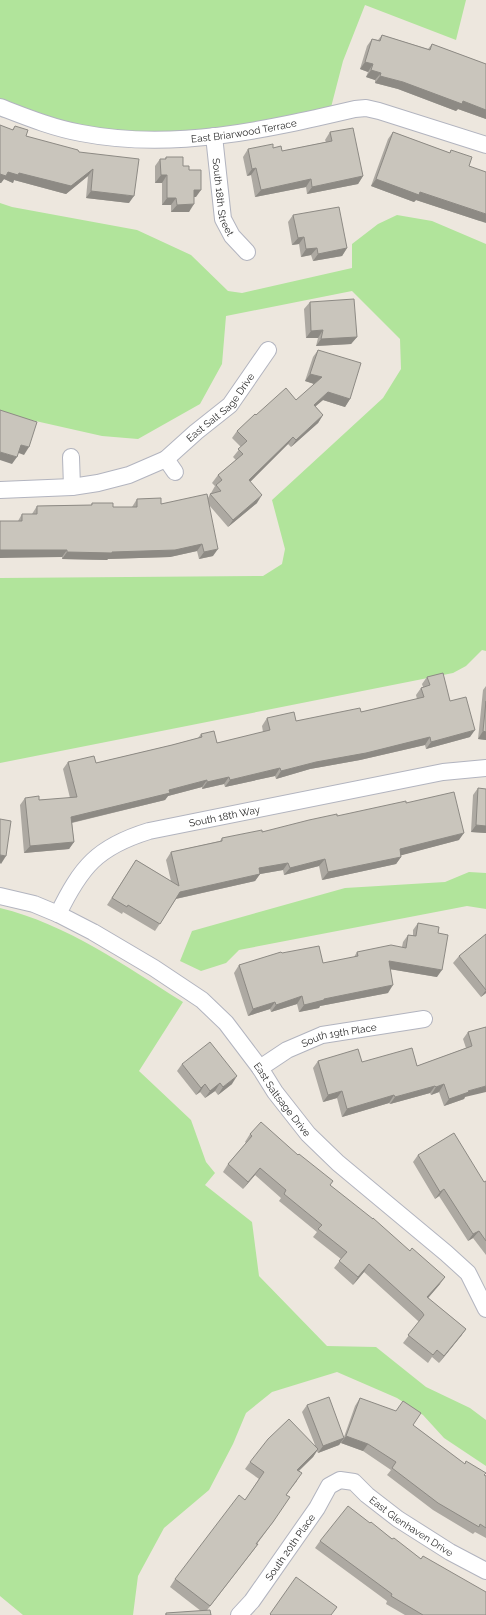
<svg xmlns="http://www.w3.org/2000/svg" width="486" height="1615" viewBox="0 0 486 1615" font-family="Raleway,sans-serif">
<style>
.green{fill:#b1e49b}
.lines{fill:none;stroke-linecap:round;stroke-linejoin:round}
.street-casing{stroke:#b2b4bf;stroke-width:18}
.street{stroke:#fff;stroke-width:16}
.wall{fill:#ada9a2}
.shaded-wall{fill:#8d8a84}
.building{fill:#c9c5bc;stroke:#8d8a84}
.labels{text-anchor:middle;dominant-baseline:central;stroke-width:3.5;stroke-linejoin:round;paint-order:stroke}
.street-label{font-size:10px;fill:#2c2c2c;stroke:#fff}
</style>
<rect width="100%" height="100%" fill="#ede7de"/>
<path class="green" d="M0,0H466L456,40L365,5L343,61L329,115L302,120L115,137L0,107Z
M0,203L12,207L137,230L191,255L228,291L242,293L352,268V244L378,224L397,215L432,221L486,244V651L482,650L466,666L453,673L0,763V578L263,576L282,564L285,549L272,500L383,398L401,369L400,339L352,291L226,316L222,364L200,404L138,439L102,436L0,413Z
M469,872L486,873V909L467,906L239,950L226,963L201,971L180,961L192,931L345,888L445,882Z
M0,908C67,924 125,966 183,1002L139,1071L191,1120L206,1162L215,1173L205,1185L252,1222L259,1276L327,1346L376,1347L426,1387L470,1408L486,1420V1466L444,1438L423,1415L397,1398L337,1372L272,1392L246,1413L233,1444L209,1490L164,1528L138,1576L133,1615H23L0,1596Z"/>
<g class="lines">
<defs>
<g id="street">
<path id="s1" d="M0,107C26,117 53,128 81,133C173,151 265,130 355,109L366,108L379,111L486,145"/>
<path id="s2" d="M214,136L223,219L232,236L247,252"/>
<path d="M71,457L72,487"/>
<path d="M166,459L175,472"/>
<path id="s3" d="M0,490L72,487L98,483L129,475L166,459L196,432L230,405L268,350"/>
<path id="s4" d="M0,896L34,904L58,914L93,932L154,968L202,1000L226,1023L260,1068L275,1092L308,1134L338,1163L446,1253L468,1273L486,1309"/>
<path id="s5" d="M58,914C81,867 97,847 149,831L443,772L486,768"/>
<path id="s6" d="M260,1068L287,1050L322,1035L424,1019"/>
<path id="s7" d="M239,1615L252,1601L317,1508L329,1486L340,1480L354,1482L367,1495L398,1519L450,1552L486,1571"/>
</g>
</defs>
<use href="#street" class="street-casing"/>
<use href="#street" class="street"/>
</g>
<path class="wall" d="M382,35L428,49L432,44L486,64V119L458,109L456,111L398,89L375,83V80L366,77L368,72L360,69L367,46L372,39L378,40Z
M0,125L12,130L15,126L26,136L79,152L129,203L86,198L88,176L66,194L14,180L13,183L4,179L1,183H0Z
M330,132L363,176L358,184L307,194L306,187L255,197L251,175L247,176L243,157L248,149L273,148L282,151L326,142L325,140Z
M393,132L450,153L451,150L469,166L480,221L416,200L414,202L371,186L388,139Z
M166,157L183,166L189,170L196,197H194L189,212H171V205H162V183H155V166L160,159H165Z
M293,215L347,248L342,256L313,261L311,255L301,257L299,244L292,245L288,222Z
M310,302L357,337L351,344L316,346L318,338H306L304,309Z
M318,350L350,399L345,407L323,400L315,406L323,415L318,423L291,447L288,444L250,482L257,503L228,527L209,505L213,556L199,559L197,551L170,557L108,559L107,560L62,559V557L18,521L22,514H32L37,506L91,505L92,503L113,507H132L137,499L161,504L208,498L210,494L211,493L215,486L212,483L218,475L236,460L233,457L241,447L232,438L237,431L256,415L296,400L315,384L305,381L313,357Z
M427,677L450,701L470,737L426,749L425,745L360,760L310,769L276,779L275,776L225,787L224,784L202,789V787L168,796L165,800L72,823L74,842L69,849L24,853L20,805L25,798L39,800L70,798L63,769L68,762L96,763L172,745L198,738L201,734L217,743L263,732L262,726L267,718L296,721L361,712L417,699L416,695L421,688L423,687L422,684Z
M486,686V740L478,739L483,690Z
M478,788L486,833L471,832L473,795Z
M406,803L459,840L401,855V857L396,864L322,880L319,866L284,875L283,870L260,874L255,881L176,899L155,931L123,912L122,914L107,905L136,860L171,881L166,860L171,852L220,841L222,838L262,832Z
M418,923L438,933L437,977L390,969L388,993L320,1006L319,1008L299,1012L297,1004L271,1012L270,1009L248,1016L234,973L239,965L282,953L323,963L354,957L357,952L402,947L403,942L408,935L413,936V930Z
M486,934V993L481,997L453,963L459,956Z
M486,1027L465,1097L464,1099L444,1106L439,1092L431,1095L430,1093L390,1104L389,1103L342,1117L337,1098L323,1102L313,1068L318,1061L362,1062L417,1066L466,1048L463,1039L468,1032Z
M182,1064L232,1084L218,1095L215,1091L205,1098L200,1092L196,1095L177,1071Z
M250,1134L330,1185L440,1284L428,1298L466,1329L461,1336L439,1363L432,1357L428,1363L403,1343L419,1322L417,1320L364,1272L353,1285L334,1268L341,1259L313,1237L317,1232L279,1201L281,1198L255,1175L243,1189L223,1172L228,1164L246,1143L245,1142Z
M418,1155L484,1182L486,1181V1255L473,1238L468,1241L439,1196L435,1199L413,1162Z
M360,1398L413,1425L464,1464L486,1476V1538L475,1532L473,1534L433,1510L387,1475L391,1470L363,1451L341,1443L342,1441L339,1445L318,1453L317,1451L313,1457L299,1471L297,1481L286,1495L273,1522L257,1544H258L252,1552L207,1610L211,1615H165L166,1613L201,1611L170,1587L175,1579L245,1500L259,1479L245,1469L250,1462L315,1445L302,1412L307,1405L344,1437L355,1406Z
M370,1523L421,1559L423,1556L486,1615H405L386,1604L387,1601L315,1548L320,1541Z"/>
<path class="shaded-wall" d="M365,62L373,64L368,72L360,69Z
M371,70L381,73L375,80L366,77Z
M380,76L403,82L463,101L486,110V119L458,109L456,111L398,89L375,83Z
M256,168L251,175L247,176L252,169Z
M93,169L88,176L66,194L14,180L13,183L4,179L1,183H0V174L8,172L19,173Z
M161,175H167L162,183H155Z
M363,176L358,184L307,194L312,187Z
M311,179L306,187L255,197L261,190Z
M376,179L420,192L486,214V223L416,200L414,202L371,186Z
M194,190H201L196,197H189Z
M91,191L134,196L129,203L86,198Z
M167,198H176L171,205H162Z
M194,204L189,212H171L177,205Z
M304,237L299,244L292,245L298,238Z
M317,248L311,255L301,257L306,249Z
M347,248L342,256L313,261L318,254Z
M323,330L318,338H306L311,331Z
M357,337L351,344L316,346L321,339Z
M310,374L322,377L317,385L305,381Z
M328,392L350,399L345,407L323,400L309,412L314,405Z
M323,415L318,423L291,447L296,440Z
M293,437L288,444L244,488L249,480Z
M21,445L29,447L24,455L16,452Z
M0,452L17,457L12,464L0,460Z
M262,495L257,503L228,527L233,520Z
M202,544L197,551L170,557L108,559L107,560L62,559L67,552H112Z
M218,549L213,556L199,559L204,552Z
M0,550H67L62,557L0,558Z
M475,730L470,737L426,749L431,742Z
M483,731L486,732V740L478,739Z
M430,737L425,745L360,760L310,769L276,779L281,771L316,762Z
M280,768L275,776L225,787L230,780Z
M229,777L224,784L202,789L207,782Z
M207,780L202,787L168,796L165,800L66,824L71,817L169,790Z
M476,825L486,826V833L471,832Z
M464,833L459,840L395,857L400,849Z
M74,842L69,849L24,853L30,846Z
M0,855L6,856L1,864L0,863Z
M401,857L396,864L322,880L328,872Z
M325,859L319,866L284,875L290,868Z
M288,863L283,870L260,874L255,881L175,899L180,892L259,868Z
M389,961L442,970L437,977L383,968Z
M393,985L388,993L320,1006L319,1008L299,1012L304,1005L324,999Z
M486,990V993L481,997Z
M302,996L297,1004L271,1012L276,1005Z
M275,1002L270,1009L248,1016L253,1009Z
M237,1076L232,1084L218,1095L223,1087Z
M220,1083L215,1091L205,1098L210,1091Z
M205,1084L200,1092L196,1095L201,1088Z
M444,1084L439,1092L431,1095L436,1087Z
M435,1086L430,1093L390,1104L395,1097Z
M486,1086V1092L465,1097L464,1099L444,1106L449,1099L468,1091Z
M342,1091L337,1098L323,1102L328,1095Z
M394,1095L389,1103L342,1117L347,1109Z
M260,1168L255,1175L243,1189L248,1182Z
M444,1189L439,1196L435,1199L440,1192Z
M479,1231L473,1238L468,1241L473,1234Z
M369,1264L364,1272L353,1285L358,1277Z
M445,1277L440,1284L422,1305L427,1297Z
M466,1329L461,1336L439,1363L444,1356Z
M346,1436L368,1444L363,1451L341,1443Z
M344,1438L339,1445L318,1453L323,1446Z
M318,1449L313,1457L292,1477L297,1470Z
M258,1544L252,1552L204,1614L210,1606Z"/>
<path class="building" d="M382,35L430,50L432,44L486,64V110L463,101L462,104L403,82L380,76L381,73L371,70L373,64L365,62L372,39L380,41Z
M0,125L13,130L15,126L28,130L26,136L78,150L79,152L139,159L134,196L91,191L93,169L71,186L19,173L18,175L8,172L6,176L0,174Z
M353,128L363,176L312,187L311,179L261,190L256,168L252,169L248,149L273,144V148L281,146L282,151L332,141L330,132Z
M393,132L450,153L451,150L472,157L469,166L486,172V214L420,192L419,195L376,179Z
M166,157H183V166H189V170H201V190H194V204L177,205L176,198H167V175H161L160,159H166Z
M339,207L347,248L318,254L317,248L306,249L304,237L298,238L293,215Z
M354,299L357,337L321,339L323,330L311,331L310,302Z
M318,350L361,363L350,399L328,392L314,405L323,415L296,440L293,437L249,480L262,495L233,520L210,494L221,491L216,485L222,480L218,475L243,454L238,449L247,441L237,431L255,414L256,415L286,388L296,400L322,377L310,374Z
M0,410L37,422L29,447L21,445L17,457L0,452Z
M207,494L218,549L204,552L202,544L175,550L112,552V553L67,552V550H0V521H22V514H37V506L92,505V503H113V507H137V499L161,498V504Z
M443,673L450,701L466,697L475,730L431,742L430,737L366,753L316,762L281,771L280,768L230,780L229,777L207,782V780L169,790L170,793L71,817L74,842L30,846L25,798L39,796V800L77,797L68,762L94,756L96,763L172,745L202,737L201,734L214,731L217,743L270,730L267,718L294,712L296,721L360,708L361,712L424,697L421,688L430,685L427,677Z
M486,701V732L483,731Z
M478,788L486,789V826L476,825Z
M454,792L464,833L400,849L401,857L328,872L325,859L290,868L288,863L259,868L260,874L180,892L160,924L128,905L127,907L112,898L136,860L179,886L171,852L222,841V838L262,830V832L309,820L337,814V816L406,801V803Z
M0,819L11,821L6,856L0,855Z
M418,923L439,927L438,933L448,935L442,970L389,961L393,985L324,999V1000L304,1005L302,996L276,1005L275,1002L253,1009L239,965L281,952L282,953L319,946L323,963L358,956L357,952L391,945L406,948L408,935L416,936Z
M486,934V990L459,956Z
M486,1027V1086L468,1091L469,1092L449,1099L444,1084L436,1087L435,1086L395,1097L394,1095L347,1109L342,1091L328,1095L318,1061L358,1049L362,1062L412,1048L417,1066L472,1046L468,1032Z
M210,1042L237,1076L223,1087L220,1083L210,1091L205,1084L201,1088L182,1064Z
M261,1122L298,1155L299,1154L333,1181L330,1185L373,1219V1218L410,1251L412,1248L445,1277L427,1297L466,1329L444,1356L437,1350L433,1355L408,1335L424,1315L422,1312L369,1264L358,1277L339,1261L347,1252L318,1229L322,1225L284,1194L286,1190L260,1168L248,1182L228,1164L252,1136L250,1134Z
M454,1133L484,1182L486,1181V1241L479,1231L473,1234L444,1189L440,1192L418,1155Z
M329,1397L344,1438L323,1446L307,1405Z
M360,1398L396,1411L403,1401L421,1413L413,1425L465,1464L466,1461L486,1473L484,1475L486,1476V1528L480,1524L479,1527L438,1503L392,1468L396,1462L368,1444L346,1436Z
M289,1419L318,1449L297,1470L302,1473L286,1495L290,1497L273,1522L256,1544H258L210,1606L175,1579L239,1495L245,1500L264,1472L250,1462L268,1439Z
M348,1506L370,1523L371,1522L392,1539L394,1538L421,1559L423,1556L486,1592V1615H423L391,1596L392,1594L320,1541Z
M296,1577L337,1607L331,1615H271L270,1614Z
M210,1610L211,1615H166V1613Z"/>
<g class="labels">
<g class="street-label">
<text stroke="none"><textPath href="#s1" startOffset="249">East Briarwood Terrace</textPath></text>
<text stroke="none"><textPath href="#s2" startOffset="62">South 18th Street</textPath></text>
<text stroke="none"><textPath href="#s3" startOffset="246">East Salt Sage Drive</textPath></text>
<text stroke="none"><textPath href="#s5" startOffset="205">South 18th Way</textPath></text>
<text stroke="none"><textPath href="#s6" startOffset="87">South 19th Place</textPath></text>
<text stroke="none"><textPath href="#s4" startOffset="357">East Saltsage Drive</textPath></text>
<text stroke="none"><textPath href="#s7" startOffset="257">East Glenhaven Drive</textPath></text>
<text stroke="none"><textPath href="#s7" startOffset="85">South 20th Place</textPath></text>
</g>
</g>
</svg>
